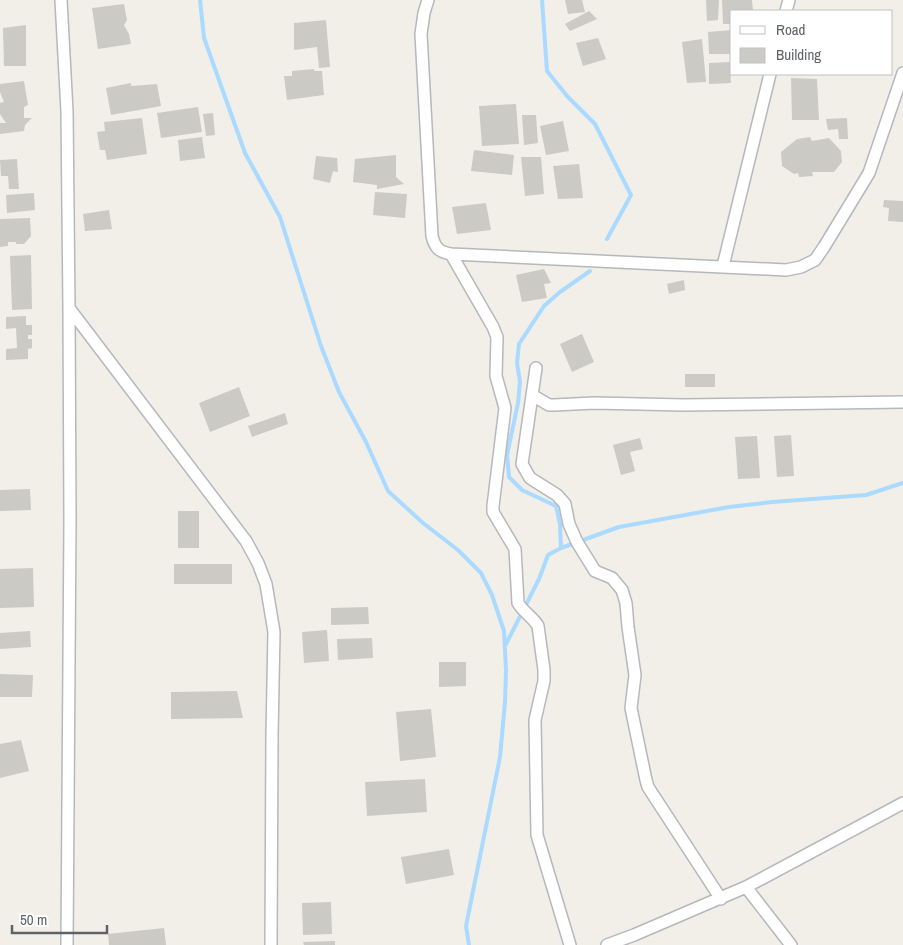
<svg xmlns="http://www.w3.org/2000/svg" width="903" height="945" viewBox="0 0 903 945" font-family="'Archivo Narrow',sans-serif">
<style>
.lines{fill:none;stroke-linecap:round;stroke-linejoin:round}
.stream{stroke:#aadaff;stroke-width:4}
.building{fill:#cccac5}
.minor-casing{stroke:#b5b8bc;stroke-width:14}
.minor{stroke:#fff;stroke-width:11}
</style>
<rect width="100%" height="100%" fill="#f1efe8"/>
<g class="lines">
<path class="stream" d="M200,0L204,38L245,153L280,217L321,346L339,392L366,442L388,491L423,523L458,550L481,573L492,595L504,631L506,670L505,702L500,757L466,926L469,945
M542,0L547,71L567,96L595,124L631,195L607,239
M561,548L560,524L556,506L522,490L509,477L507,455L518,403L520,382L517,363L519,344L544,306L560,292L590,271
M506,644L539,579L548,555L561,548L619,527L729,507L772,502L866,495L903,483"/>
</g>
<path class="building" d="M565,0H582L585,12L568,14Z
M706,0H719L718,20L707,21Z
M722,0H752L753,11H732V24H723Z
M124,4L127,20L124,25L129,34L131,44L98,49L92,8Z
M589,11L597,19L570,31L565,24Z
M326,20L330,67L319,68L317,47L294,50V23Z
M26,25V66H4L3,28Z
M732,30V54H709L708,32Z
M598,38L606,59L583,66L576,43Z
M702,39L706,82L687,83L682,42Z
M730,62L731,83L709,84V63Z
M314,69V71H322L324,95L287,100L284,76H292V71Z
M791,78L817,79L819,120H792Z
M24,81L28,105L24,107V118H32L25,125L24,131L0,134V123H6L0,114V103L4,102L0,92V84Z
M131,83V86L157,84L161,106L111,115L106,88Z
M516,104L519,144L482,146L479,106Z
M198,107L202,132L161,138L157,113Z
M213,113L215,135L206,136L203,114Z
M522,115H536L538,143L524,145Z
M142,118L147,154L107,160L105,150H100L97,132L105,131L104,122Z
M847,118L848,139H839L838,129L828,130L826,119Z
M563,121L569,151L546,155L540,126Z
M202,137L205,158L180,161L178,140Z
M810,137L812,141L829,138L841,151L842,162L834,172H812L813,176L799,177L798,173L794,174L782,166L781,152L797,139Z
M474,150L514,155L512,175L471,171Z
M396,155V177L404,184L377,189V185L353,182L355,159Z
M316,156L337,158L338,172L333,171L330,183L313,179Z
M521,157H541L544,194L525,196Z
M17,159L19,189H9L8,176H1L0,160Z
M579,164L583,198L558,199L553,166Z
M375,192L407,194L405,218L373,215Z
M34,193L35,210L7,213L6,195Z
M884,200L903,201V222L888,221L889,208L883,207Z
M486,203L491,230L457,234L452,207Z
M109,210L112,229L85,231L83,214Z
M30,218L31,236L24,244H16V242H8V246L0,247V219Z
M31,255L32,309L12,310L10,256Z
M544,269L551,283L544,284L547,298L522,302L516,275Z
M684,280L685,290L669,294L667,284Z
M26,316V325H32V335H28V339H32V348L28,349V359L6,360V349L17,348L16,328L6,329V317Z
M582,334L594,362L572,372L560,344Z
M685,374H715V387H685Z
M239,387L250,416L210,432L199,403Z
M285,413L288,424L252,437L248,426Z
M791,435L794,476L777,477L774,436Z
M757,436L760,478L738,479L735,437Z
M640,438L643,449L630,452L635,471L621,475L613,445Z
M30,489L31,510L0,511V490Z
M178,511H199V548H178Z
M174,564H232V584H174Z
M33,568L34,607L0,608V569Z
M368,607L369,624L331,625V608Z
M327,630L329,661L304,663L302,632Z
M30,631L31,647L0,649V633Z
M372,638L373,658L338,660L337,639Z
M439,662H466V686L439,687Z
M0,674L33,675L32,697H0Z
M237,691L243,718L171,719V692Z
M431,709L436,757L400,761L396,712Z
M21,740L29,771L0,778V744Z
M425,779L427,812L367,816L365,782Z
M449,849L454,875L406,884L401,857Z
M331,902L332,934L303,935L302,903Z
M164,928L166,945H109L108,934Z
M335,941V945H304L303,942Z"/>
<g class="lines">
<defs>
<path id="minor" d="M61,0L67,111L69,308L70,520L67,945
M428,0L424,13L421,34L432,236C435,248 439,252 451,254L786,270L801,267L815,260L824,247L869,173L903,73
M786,11L789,0
M451,254L493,327L497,337L496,376L505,408L493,506V512L515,549L518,603C524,613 533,617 538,626L544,670V681L535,720L537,835L570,945
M723,266L770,74
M69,308L246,541L258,563L266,584L274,632L272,735L271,945
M536,368L522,464L530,478L557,495L565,504L569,524L577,542L595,571L612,578L622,590L626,603L628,627L635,675L631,708L646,780L648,787L721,899
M532,395L549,405H554L594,403L684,405L903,402
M746,887L791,945
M607,945L634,935L746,887L903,803"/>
</defs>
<use href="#minor" class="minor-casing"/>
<use href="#minor" class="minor"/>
</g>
<rect x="730" y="10" width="162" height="65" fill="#ffffff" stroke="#bfc1c3"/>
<rect x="740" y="26" width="25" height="8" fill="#ffffff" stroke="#bfc1c3"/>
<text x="776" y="35" font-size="15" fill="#5f6368">Road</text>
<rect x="740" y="48" width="25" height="15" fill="#cccac5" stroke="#bfc1c3"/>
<text x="776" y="60" font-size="15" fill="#5f6368">Building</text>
<path d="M12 925v8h95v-8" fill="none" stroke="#5f6368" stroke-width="2.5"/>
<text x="20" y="925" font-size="15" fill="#5f6368" stroke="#ffffff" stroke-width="4" paint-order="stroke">50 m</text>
</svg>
